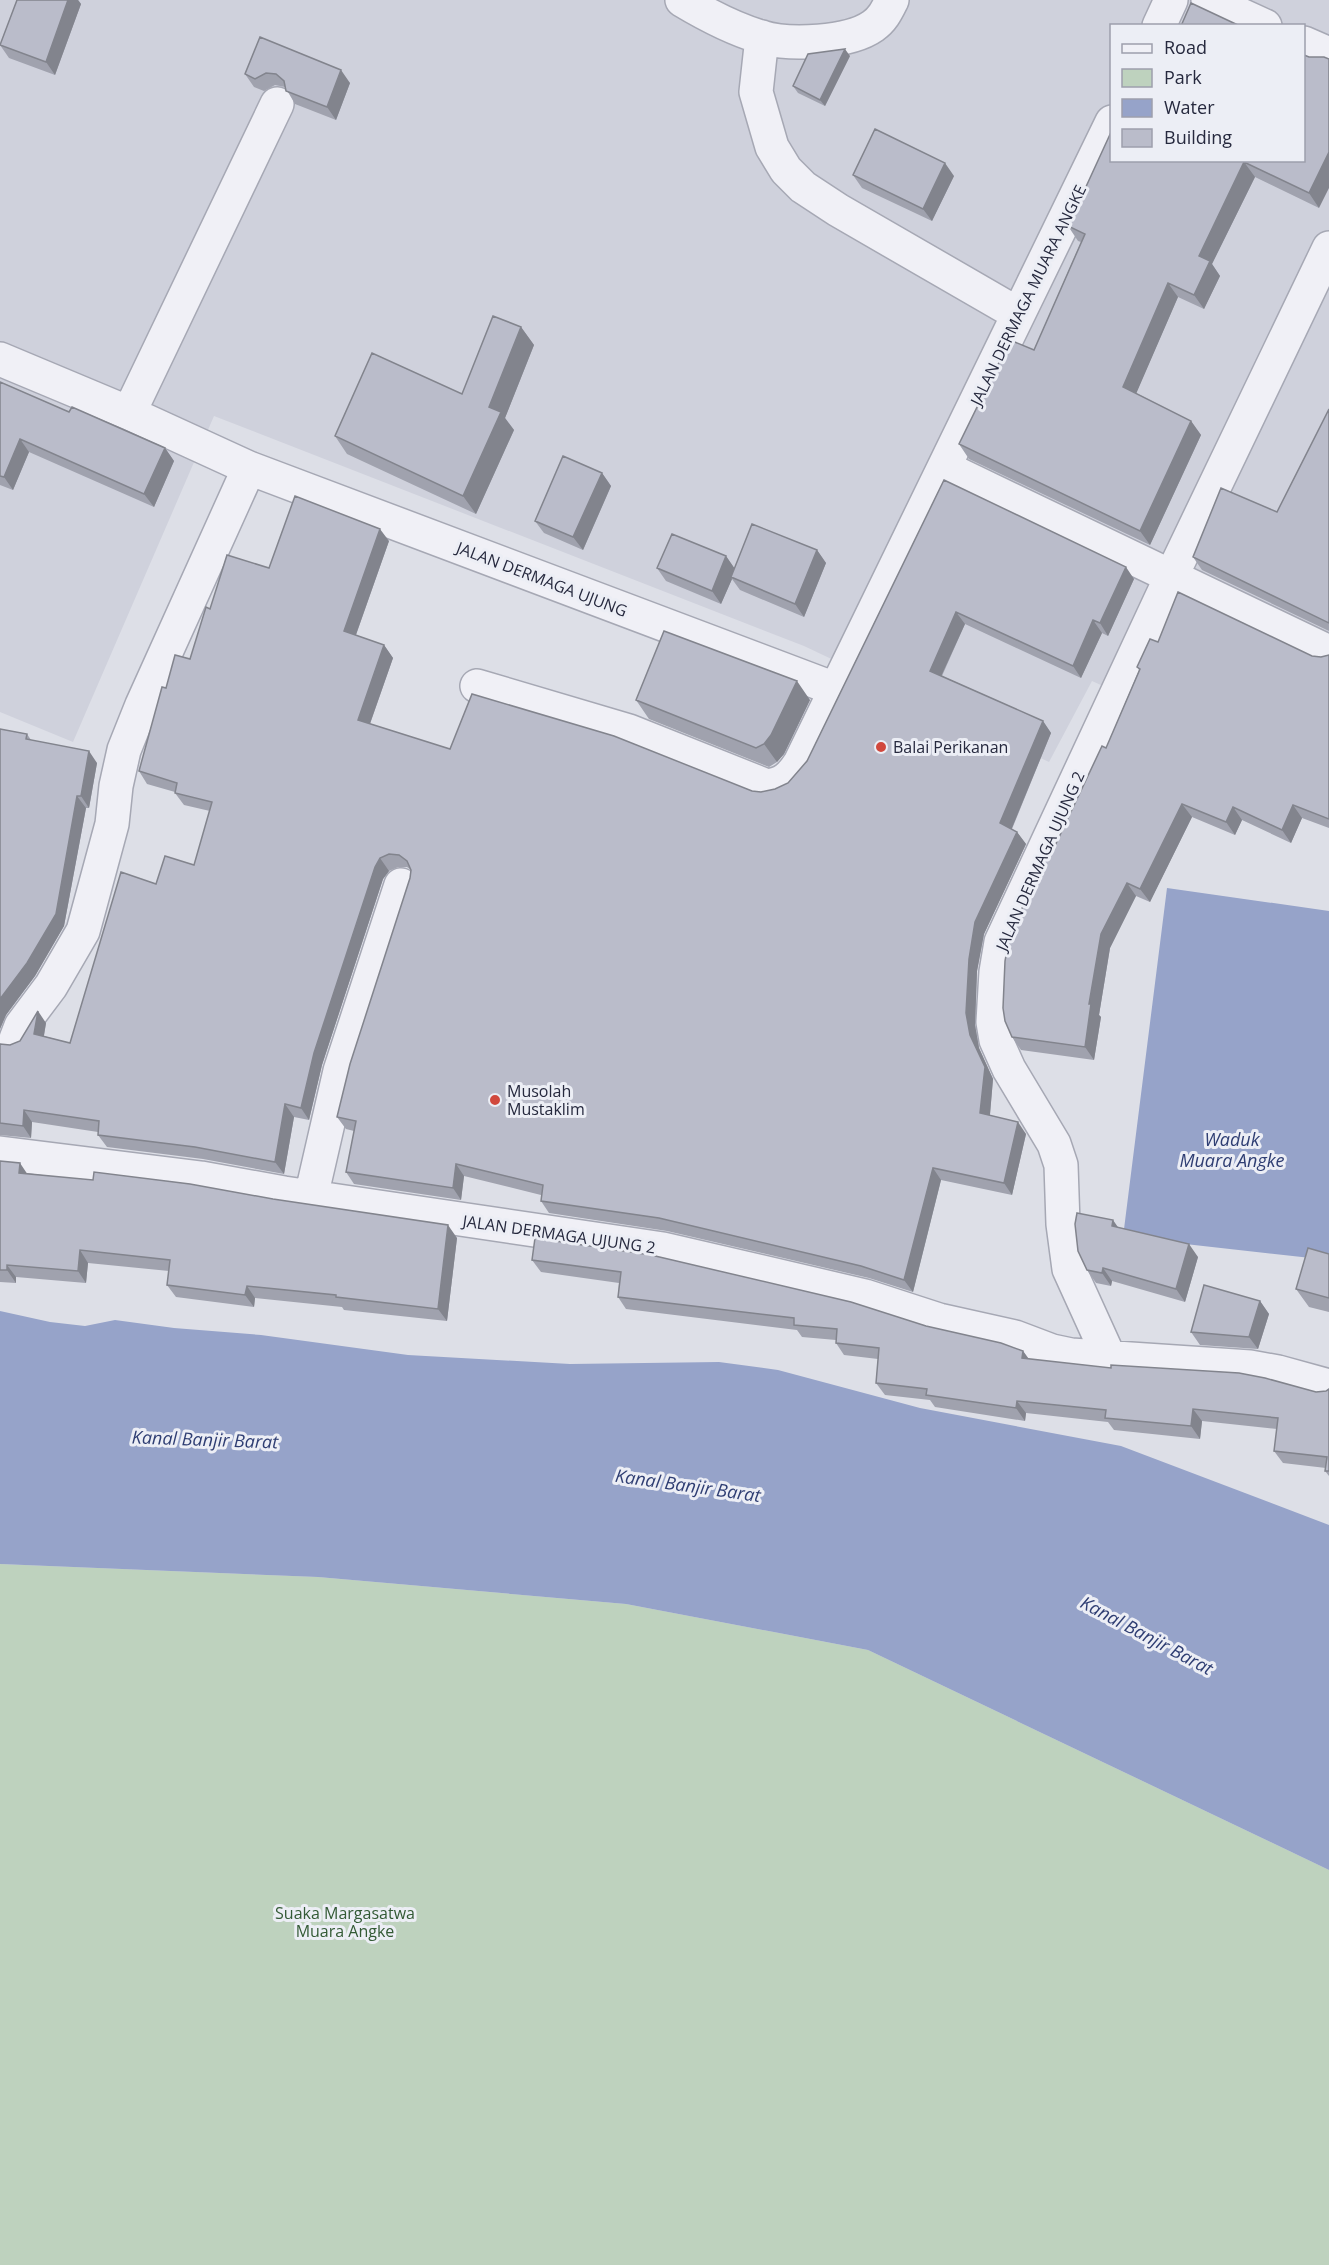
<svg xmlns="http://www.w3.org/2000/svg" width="1329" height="2265" viewBox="0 0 1329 2265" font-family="'Open Sans',sans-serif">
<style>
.built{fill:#cfd1dc;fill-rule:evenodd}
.green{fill:#bed2be}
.water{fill:#96a3c9}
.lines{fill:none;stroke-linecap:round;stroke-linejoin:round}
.minor-casing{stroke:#a6a8b4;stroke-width:36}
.minor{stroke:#f0f0f6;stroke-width:33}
.wall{fill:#a0a2ae}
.shaded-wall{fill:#82848d}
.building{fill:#babcca;stroke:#82848d;stroke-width:1.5}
.poi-dot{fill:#d1483d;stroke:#eceef5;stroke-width:2}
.labels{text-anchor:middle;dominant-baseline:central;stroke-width:6;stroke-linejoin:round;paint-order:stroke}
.street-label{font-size:16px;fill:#26293e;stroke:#eceef5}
.poi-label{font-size:16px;fill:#26293e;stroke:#eceef5;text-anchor:start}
.park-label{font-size:16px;fill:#335a35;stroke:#eceef5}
.water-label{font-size:18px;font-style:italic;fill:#2f3e73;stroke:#eceef5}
</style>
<rect width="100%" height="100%" fill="#dddfe7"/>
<path class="built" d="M0,0H1329V643L1178,720L1092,681L1049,762L804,646L214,416L73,742L0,712ZM1112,26H1304V160H1112Z"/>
<path class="green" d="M0,1564L318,1577L626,1604L868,1650L1329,1870V2265H0Z"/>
<path class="water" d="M1167,888L1329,911V1260L1123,1237Z
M0,1311L50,1322L85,1326L115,1320L174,1328L261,1335L408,1355L570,1364L719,1362L778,1370L920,1408L1121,1446L1329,1525V1870L868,1650L626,1604L318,1577L0,1564Z"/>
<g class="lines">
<defs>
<path id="minor" d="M682,0C707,15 734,29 761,37C789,46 849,43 873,26C883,19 887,10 892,0
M1208,0L1265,26
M1159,26L1171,0
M762,37L756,92L772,147L786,170L803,187L838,210L1018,314
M1304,43L1329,54
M0,359L129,413L249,468L835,689
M129,413L277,104
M945,468L1329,652
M477,686L629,731L767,786C783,784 791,777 800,763L1112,122
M16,1039L21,1026L51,986L83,931L112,824L116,786L124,750L142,705L249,468
M0,1153L201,1178L284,1193L663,1249L865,1296L939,1320L1015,1337L1052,1351L1071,1355L1250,1367L1278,1372L1329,1386
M311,1197L340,1071L401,885
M1109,1357L1069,1269L1063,1224L1061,1165L1054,1144L1009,1069L996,1040L993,1022L996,972L1001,942L1172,575L1329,248"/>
</defs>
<use href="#minor" class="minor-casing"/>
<use href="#minor" class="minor"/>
</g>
<path class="wall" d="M17,0H78L81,4L55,75L9,58L0,45Z
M260,37L350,83L336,120L295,104L285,87L275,85L264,91L254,87L245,74Z
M850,56L825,106L798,93L793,86Z
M1309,57L1319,208L1255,177L1212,264L1220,276L1204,309L1178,297L1136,393L1191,421L1201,435L1150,545L969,459L959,444L1034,350L1081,242L1078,241L1068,226Z
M853,175L954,176L932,221L862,188Z
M521,327L534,345L505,418L514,430L476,514L347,454L335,436L462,394Z
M0,382L69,412L165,448L174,461L154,507L29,452L13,490L0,485Z
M1329,409V631L1202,570L1193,557L1277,512Z
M602,473L611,486L583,550L544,533L535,521Z
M944,480L1134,579L1108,636L1102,633L1081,678L965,624L942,676L1043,721L1051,733L1012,829L1017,832L1026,844L984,934L977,971L975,1025L979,1048L993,1079L990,1115L1026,1134L1012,1195L941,1180L913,1292L869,1278L667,1231L549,1213L541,1201V1195L464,1176L461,1200L354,1184L346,1172L354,1131L346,1129L337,1117L410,878L411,870L407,867H398L389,871L383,879L322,1065L309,1120L294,1117L284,1174L203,1159L107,1147L98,1135V1132L32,1122L31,1138L0,1135V1044L10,1045L20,1041L46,1023L44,1036L70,1043L156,884L194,865L210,811L184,805L175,793V792L147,784L139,771L166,688L190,659L210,609L269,568L389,541L356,635L384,645L393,658L370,724L450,749L761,792L775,789L788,783L807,761Z
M817,550L826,563L804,617L740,590L732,579L721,604L666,581L657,568L726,556L734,568Z
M1158,642L1312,656L1321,657L1329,655V828L1302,818L1291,843L1242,820L1235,835L1192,817L1150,902L1136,896L1110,948L1099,1015L1101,1017L1094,1060L1021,1050L1012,1037L1053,850L1106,748L1139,670L1137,667Z
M636,700H810L784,754L777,762L769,767L649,719Z
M0,729L27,734L31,740L97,763L89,808H86L64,926L35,976L6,1015L0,1029Z
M0,1161L27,1174L457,1238L447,1321L344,1310L342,1307L255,1298L254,1307L176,1297L167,1285L169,1271L88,1263L86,1283L16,1277V1283L0,1282Z
M1118,1228L1198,1257L1185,1302L1112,1281L1111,1286L1096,1283L1087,1270Z
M535,1238L926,1326L1023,1351L1029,1359L1316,1392L1326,1391L1329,1389V1476L1325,1471L1326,1468L1283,1463L1274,1451L1277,1429L1202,1421L1200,1439L1114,1430L1108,1422L1026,1413L1025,1421L935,1407L930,1400L885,1395L876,1383L878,1359L844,1355L836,1343V1340L802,1337L797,1330L626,1309L618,1297L619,1283L541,1272L532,1260Z
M1329,1254V1312L1309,1307L1296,1289Z
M1260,1301L1269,1314L1258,1349L1200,1345L1191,1332Z"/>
<path class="shaded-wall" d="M68,0H78L81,4L55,75L46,62Z
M845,49L850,56L825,106L820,100Z
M341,70L350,83L336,120L327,107Z
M1329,152V188L1319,208L1309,193Z
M1244,162L1255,177L1212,264L1220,276L1204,309L1194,295L1199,256Z
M945,163L954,176L932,221L923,209Z
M1168,283L1178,297L1133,401L1123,387Z
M521,327L534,345L505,418L514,430L476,514L463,496L489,407Z
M1191,421L1201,435L1150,545L1140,531Z
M20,439L29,452L13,490L4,477Z
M165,448L174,461L154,507L144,494Z
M602,473L611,486L583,550L573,537Z
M380,529L389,541L353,643L344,631Z
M817,550L826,563L804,617L795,604Z
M726,556L735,569L731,577L732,579L721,604L712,591Z
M1126,567L1134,579L1108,636L1100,623Z
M956,612L965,624L938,683L930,671Z
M1093,620L1102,633L1081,678L1073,666Z
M384,645L393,658L367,732L358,720Z
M797,681L810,700L784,754L777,762L764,744Z
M1043,721L1051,733L1009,835L1000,823Z
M89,751L97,763L89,808L81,796Z
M77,796L86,808L64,926L35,976L6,1015L0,1029V999Z
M1182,804L1192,817L1150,902L1140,889Z
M1293,805L1302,818L1291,843L1282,830Z
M1233,807L1242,820L1235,835L1226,822Z
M1017,832L1026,844L984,934L977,971L975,1025L979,1048L993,1079L989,1125L980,1113L970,1035L966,1013L969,959L975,922Z
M380,858L389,871L383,879L322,1065L309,1120L301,1108L314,1053L375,867Z
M1127,883L1136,896L1110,948L1099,1015L1101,1017L1094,1060L1085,1047L1089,1004L1101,934Z
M38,1011L46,1023L42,1046L34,1034Z
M285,1104L294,1117L284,1174L275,1162Z
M24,1110L32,1122L31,1138L23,1126Z
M1018,1122L1026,1134L1012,1195L1004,1183Z
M20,1163L28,1175L19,1173Z
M456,1164L464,1176L461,1200L453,1188Z
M933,1168L941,1180L913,1292L904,1280Z
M1113,1220L1122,1233L1112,1226Z
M448,1225L457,1238L447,1321L438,1309Z
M1189,1244L1198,1257L1185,1302L1176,1289Z
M80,1250L88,1263L86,1283L78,1271Z
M7,1265L16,1277V1283L7,1270Z
M1103,1268L1112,1281L1111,1286L1102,1273Z
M247,1286L255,1298L254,1307L245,1295Z
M1260,1301L1269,1314L1258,1349L1249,1337Z
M1023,1351L1032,1364L1022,1358Z
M1017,1401L1026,1413L1025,1421L1016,1408Z
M1193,1409L1202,1421L1200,1439L1191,1426Z"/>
<path class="building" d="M17,0H68L46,62L0,45Z
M1191,3L1240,26H1181Z
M260,37L341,70L327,107L286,91L284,81L276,74L266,73L255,79L245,74Z
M845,49L820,100L793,86L808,54Z
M1304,55L1309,57H1324L1329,59V152L1309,193L1244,162L1199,256L1210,261L1194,295L1168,283L1123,387L1191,421L1140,531L959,444L1010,340L1034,350L1085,234L1068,226L1112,130V160H1304Z
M875,129L945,163L923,209L853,175Z
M493,316L521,327L489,407L501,412L463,496L335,436L372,353L462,394Z
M0,382L69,412L72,407L165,448L144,494L20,439L4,477L0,476Z
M1329,409V623L1193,557L1221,488L1277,512Z
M563,456L602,473L573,537L535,521Z
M944,480L1126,567L1100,623L1093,620L1073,666L956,612L930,671L1043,721L1000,823L1017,832L975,922L969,959L966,1013L970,1035L985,1067L980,1113L1018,1122L1004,1183L933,1168L904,1280L861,1266L659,1218L541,1201L543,1185L456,1164L453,1188L346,1172L356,1121L337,1117L350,1064L410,878L411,870L407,861L399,855L389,854L380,858L375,867L314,1053L301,1108L285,1104L275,1162L195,1147L98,1135L99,1121L24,1110L23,1126L0,1123V1044L10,1045L20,1041L38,1011L34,1034L70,1043L121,872L156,884L165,856L194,865L212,802L175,793L177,783L139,771L162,687L166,688L175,655L190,659L206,607L210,609L227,555L269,568L295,496L380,529L344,631L384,645L358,720L450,749L472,694L614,736L752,791L761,792L775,789L788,783L807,761Z
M752,524L817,550L795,604L731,577Z
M672,534L726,556L712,591L657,568Z
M1178,592L1312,656L1321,657L1329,655V819L1293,805L1282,830L1233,807L1226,822L1182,804L1140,889L1127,883L1101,934L1089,1004H1091L1085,1047L1012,1037L1005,1021L1003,1008L1005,961L1010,934L1050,848L1053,850L1102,746L1106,748L1140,669L1137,667L1150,639L1158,642Z
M664,631L797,681L771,735L764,744L756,748L636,700Z
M0,729L27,734L26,739L89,751L81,796H77L56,914L27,963L0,999Z
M0,1161L20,1163L19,1173L93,1180L94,1172L190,1184L273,1199L448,1225L438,1309L336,1297V1295L247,1286L245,1295L167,1285L170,1260L80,1250L78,1271L7,1265V1270H0Z
M1077,1213L1113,1220L1112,1226L1189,1244L1176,1289L1103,1268L1102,1273L1087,1270L1078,1251L1075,1224Z
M535,1238L651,1255L851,1302L926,1326L1001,1343L1023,1351L1022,1358L1111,1368V1365L1239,1373L1265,1378L1316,1392L1326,1391L1329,1389V1471H1325L1327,1457L1274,1451L1278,1418L1193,1409L1191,1426L1105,1418L1106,1410L1017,1401L1016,1408L926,1395L927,1389L876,1383L879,1348L836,1343L837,1329L794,1325V1318L618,1297L621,1272L532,1260Z
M1308,1248L1329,1254V1298L1296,1289Z
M1204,1285L1260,1301L1249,1337L1191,1332Z"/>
<g class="poi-dot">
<circle cx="881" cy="747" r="6"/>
<circle cx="495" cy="1100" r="6"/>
</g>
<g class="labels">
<g class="street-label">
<text transform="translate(1028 295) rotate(-64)">JALAN DERMAGA MUARA ANGKE</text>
<text transform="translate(542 579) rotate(21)">JALAN DERMAGA UJUNG</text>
<text transform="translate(1040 861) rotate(-66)">JALAN DERMAGA UJUNG 2</text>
<text transform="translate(559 1234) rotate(8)">JALAN DERMAGA UJUNG 2</text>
</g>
<g class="poi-label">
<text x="893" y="747">Balai Perikanan</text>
<text x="507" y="1091">Musolah<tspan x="507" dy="18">Mustaklim</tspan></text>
</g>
<g class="park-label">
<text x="345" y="1913">Suaka Margasatwa<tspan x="345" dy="18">Muara Angke</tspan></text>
</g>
<g class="water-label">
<text x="1232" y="1139">Waduk<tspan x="1232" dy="21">Muara Angke</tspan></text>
<text transform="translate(205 1439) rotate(2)">Kanal Banjir Barat</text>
<text transform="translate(688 1485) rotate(8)">Kanal Banjir Barat</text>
<text transform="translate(1147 1635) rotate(28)">Kanal Banjir Barat</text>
</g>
</g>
<rect x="1110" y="24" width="195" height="138" fill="#eceef5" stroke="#9d9fac" stroke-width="1.5"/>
<rect x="1122" y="44" width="30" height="9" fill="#f0f0f6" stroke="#9d9fac" stroke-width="1.5"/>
<text x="1164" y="54" font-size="18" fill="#26293e">Road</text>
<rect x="1122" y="69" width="30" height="18" fill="#bed2be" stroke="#9d9fac" stroke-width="1.5"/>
<text x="1164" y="84" font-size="18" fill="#26293e">Park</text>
<rect x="1122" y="99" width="30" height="18" fill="#96a3c9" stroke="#9d9fac" stroke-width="1.5"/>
<text x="1164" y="114" font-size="18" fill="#26293e">Water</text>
<rect x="1122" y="129" width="30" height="18" fill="#babcca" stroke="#9d9fac" stroke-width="1.5"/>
<text x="1164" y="144" font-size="18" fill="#26293e">Building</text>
</svg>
